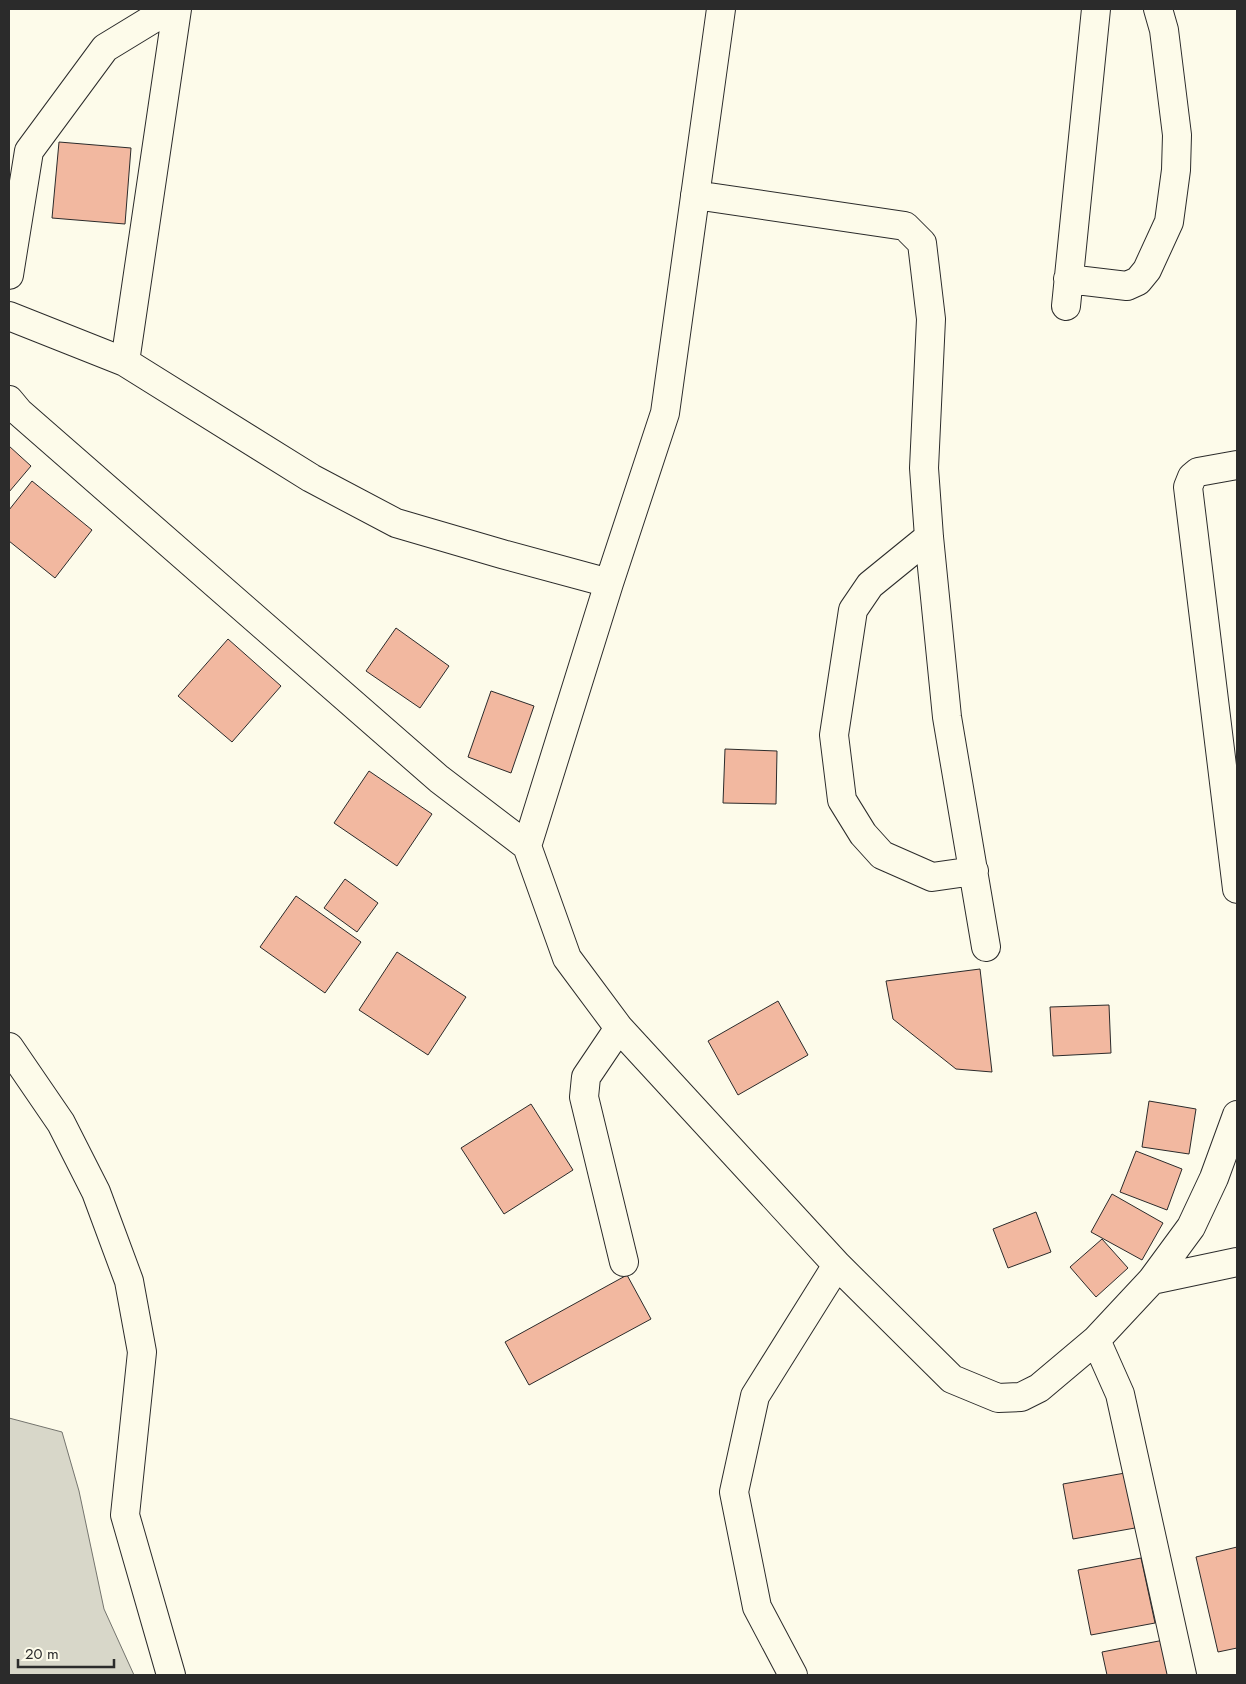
<svg xmlns="http://www.w3.org/2000/svg" width="1246" height="1684" viewBox="0 0 1246 1684" font-family="Jost,sans-serif">
<style>
.water{fill:#d8d7c9;stroke:#74746e}
.building{fill:#f2b8a0;stroke:#2b2b2b}
.lines{fill:none;stroke-linecap:round;stroke-linejoin:round}
.minor-casing{stroke:#2b2b2b;stroke-width:30}
.minor{stroke:#fdfbea;stroke-width:28}
</style>
<rect width="100%" height="100%" fill="#fdfbea"/>
<path class="water" d="M9,1418L62,1432L79,1491L104,1609L134,1675H9Z"/>
<path class="building" d="M59,142L131,148L125,224L52,218Z
M9,446L31,466L9,492Z
M32,481L92,530L55,578L9,541V510Z
M396,628L449,666L420,708L366,671Z
M228,639L281,686L232,742L178,696Z
M491,691L534,706L511,773L468,757Z
M725,749L777,751L776,804L723,803Z
M369,771L432,814L397,866L334,823Z
M345,879L378,903L357,932L324,908Z
M296,896L361,942L325,993L260,947Z
M397,952L466,997L428,1055L359,1010Z
M980,969L992,1072L956,1069L893,1019L886,981Z
M778,1001L808,1055L738,1095L708,1041Z
M1109,1005L1111,1053L1053,1056L1050,1007Z
M1149,1101L1196,1109L1189,1154L1142,1147Z
M531,1104L573,1170L504,1214L461,1148Z
M1136,1151L1182,1169L1167,1210L1120,1192Z
M1112,1194L1163,1223L1142,1260L1091,1232Z
M1036,1212L1051,1252L1008,1268L993,1229Z
M1102,1239L1128,1268L1096,1297L1070,1267Z
M627,1275L651,1319L529,1385L505,1342Z
M1125,1473L1135,1528L1073,1539L1063,1484Z
M1237,1547V1648L1218,1652L1196,1557Z
M1141,1558L1155,1623L1091,1635L1078,1570Z
M1164,1640L1172,1675H1107L1102,1652Z"/>
<g class="lines">
<defs>
<path id="minor" d="M721,9L665,413L609,583L527,846L567,958L619,1028L837,1265L952,1379L998,1398L1021,1397L1039,1388L1096,1340L1152,1280L1191,1227L1214,1178L1237,1115
M695,195L905,226L922,243L931,319L924,468L929,537L947,717L986,947
M9,275L29,151L105,48L169,9
M1068,279L1127,286L1138,281L1147,270L1169,222L1176,170L1177,135L1164,30L1158,9
M1066,306L1096,9
M9,316L125,362L311,478L396,523L502,554L609,583
M125,362L177,9
M9,400L19,412L439,779L527,846
M1237,465L1198,472L1192,477L1188,487L1237,889
M929,537L870,585L853,610L834,735L842,800L863,834L882,855L932,877L974,871
M619,1028L586,1077L584,1097L624,1262
M9,1047L61,1123L96,1192L129,1281L142,1352L125,1515L171,1675
M1152,1280L1237,1262
M1096,1340L1120,1394L1182,1675
M793,1675L757,1607L734,1492L755,1396L837,1265"/>
</defs>
<use href="#minor" class="minor-casing"/>
<use href="#minor" class="minor"/>
</g>
<rect width="1246" height="1684" fill="none" stroke="#2b2b2b" stroke-width="20"/>
<path d="M18 1659v8h96v-8" fill="none" stroke="#2b2b2b" stroke-width="2.5"/>
<text x="25" y="1659" font-size="15" fill="#2b2b2b" stroke="#fdfbea" stroke-width="4" paint-order="stroke">20 m</text>
</svg>
